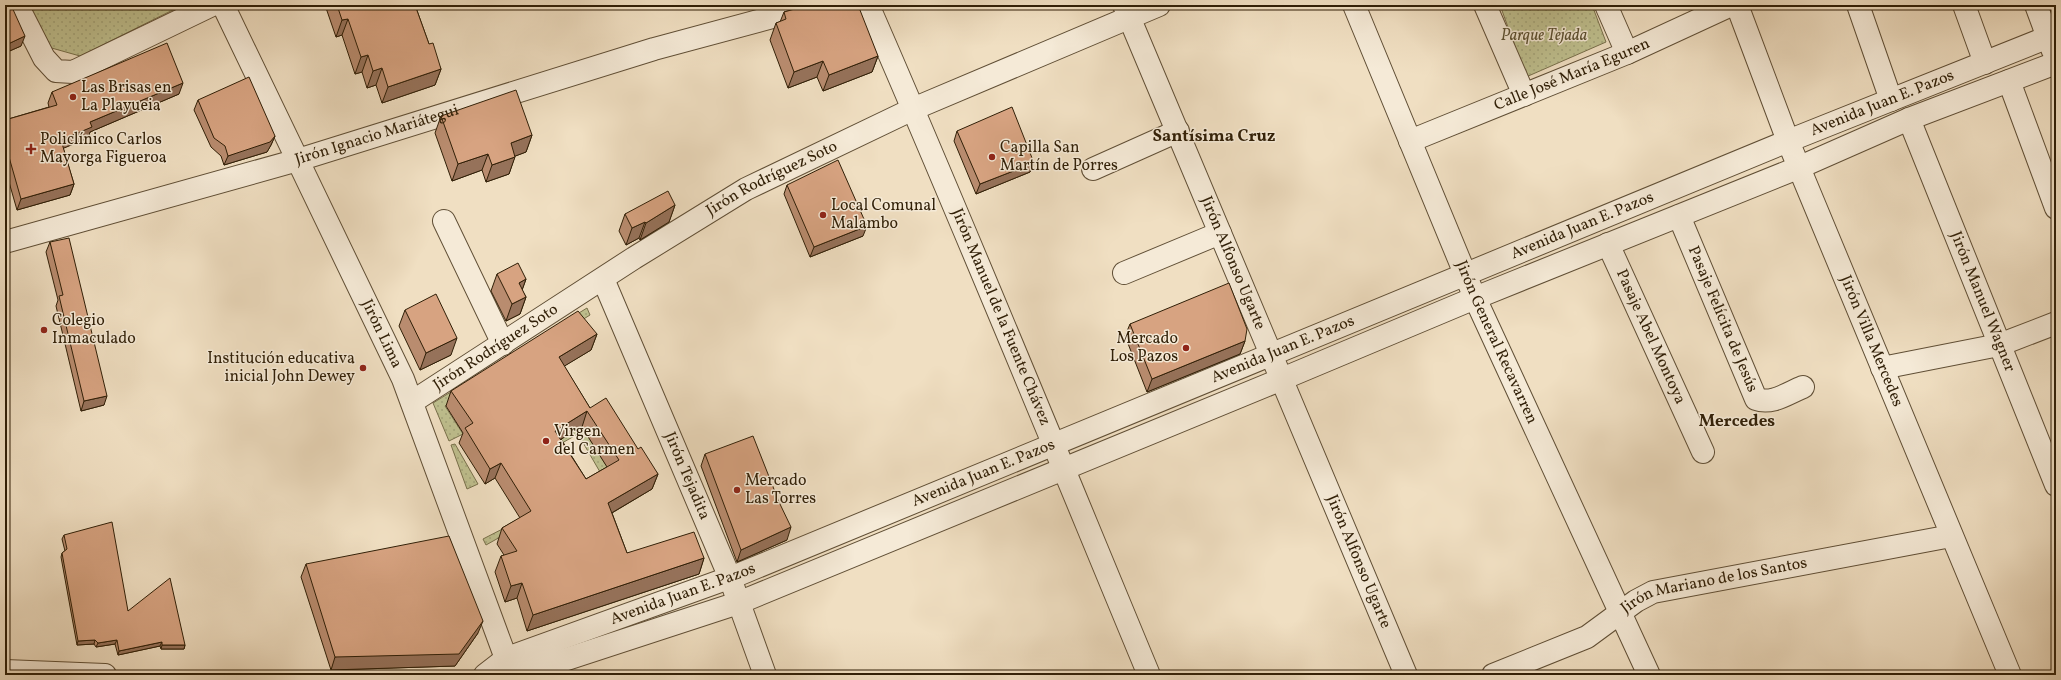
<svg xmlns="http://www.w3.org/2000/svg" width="2061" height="680" viewBox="0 0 2061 680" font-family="Vollkorn,serif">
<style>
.grass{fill:url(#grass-dots);stroke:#78704b}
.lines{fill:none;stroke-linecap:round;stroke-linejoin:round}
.minor-casing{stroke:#604f36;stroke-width:24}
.minor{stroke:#f5ead7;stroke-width:22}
.wall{fill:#b98c6f;stroke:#301f07;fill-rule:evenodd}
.shaded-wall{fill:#96725a;stroke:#301f07}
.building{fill:#d7a381;stroke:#301f07;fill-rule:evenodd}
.poi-dot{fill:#8f2418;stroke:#f5ead7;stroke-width:1.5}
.labels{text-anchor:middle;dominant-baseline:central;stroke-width:3;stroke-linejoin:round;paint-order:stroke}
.park-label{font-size:16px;font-style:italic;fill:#5b4f30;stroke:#f5ead7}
.street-label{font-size:16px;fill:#301f07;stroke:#f5ead7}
.poi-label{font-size:16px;fill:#301f07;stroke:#f5ead7;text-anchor:start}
.neighbourhood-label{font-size:17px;font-weight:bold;fill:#301f07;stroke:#f5ead7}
</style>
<defs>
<pattern id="grass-dots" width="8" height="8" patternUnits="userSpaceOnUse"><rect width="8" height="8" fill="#bfc08f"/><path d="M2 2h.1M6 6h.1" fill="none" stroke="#a4a57a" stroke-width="1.8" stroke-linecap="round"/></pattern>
</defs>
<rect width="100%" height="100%" fill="#f0dfc2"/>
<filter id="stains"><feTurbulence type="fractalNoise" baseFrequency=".005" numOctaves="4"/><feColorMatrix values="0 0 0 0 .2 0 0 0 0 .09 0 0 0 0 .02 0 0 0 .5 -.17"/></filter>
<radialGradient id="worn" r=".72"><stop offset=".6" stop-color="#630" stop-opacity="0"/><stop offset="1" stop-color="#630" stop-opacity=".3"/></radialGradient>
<path class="grass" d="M26,5H183L80,56L48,47Z
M1500,5H1592L1606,42L1526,77Z
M587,308L590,315L445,406L463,434L449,441L433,403Z
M539,400L563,438L582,427L606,465L625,452L629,454L600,472L578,434L562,443Z
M455,444L478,484L467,489L451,445Z
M516,522L518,527L486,545L483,539Z"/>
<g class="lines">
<defs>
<g id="minor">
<path d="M17,5L44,58L56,71L73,72L212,5"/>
<path id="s1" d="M223,5L403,379L511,672"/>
<path id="s2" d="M868,5C965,227 1056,451 1149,675"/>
<path id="s3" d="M1124,5L1406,675"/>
<path id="s4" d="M1354,5L1475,298L1649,675"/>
<path d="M1485,5L1524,95"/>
<path d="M1606,5L1627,53"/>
<path id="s5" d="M1737,5L1788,141L2010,675"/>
<path d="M1858,5L1891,100"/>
<path d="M1964,5L1985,63"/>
<path d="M2036,5L2053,51"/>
<path d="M2009,81L2056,208"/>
<path id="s6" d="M1909,119L2056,485"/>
<path id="s7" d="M1410,141L1627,53L1731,5"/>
<path d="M1093,169L1178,131"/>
<path id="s8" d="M1679,216L1756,399C1772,405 1788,393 1803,387"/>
<path d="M444,221L503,344"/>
<path id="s9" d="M5,242L298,160L654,49L817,5"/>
<path id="s10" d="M1608,244L1703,452"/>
<path d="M1124,273L1220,233"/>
<path id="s11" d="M603,279L730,578L765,675"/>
<path d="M1882,368L1999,345L2056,323"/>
<path id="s12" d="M412,402L634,258L746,189L913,109L1159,5"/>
<path d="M5,671L105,675"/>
<path id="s13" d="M485,675L507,658L740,574L1788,141L2056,34"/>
<path d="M518,675L738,603L1282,379L1475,298L1800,167L1909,119L2056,63"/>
<path id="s14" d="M1493,675L1587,637L1636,601L1653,592L1951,536"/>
</g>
</defs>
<use href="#minor" class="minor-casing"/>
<use href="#minor" class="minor"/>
</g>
<path class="wall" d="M325,5H415L429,44L441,69L435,85L382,103L376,85L367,88L362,72L355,74L342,35L336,37Z
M809,5H819V7L878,56L872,72L823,91L817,77L788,88L770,40L776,23L780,22L784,12Z
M5,7L21,46L5,53Z
M52,92L179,94L90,132L88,138L63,148L74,184L70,195L17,210L5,168V120L49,107L48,103Z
M198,100L275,136L271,145L267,152L224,165L221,156L211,147L194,110Z
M441,116L532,135L526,152L515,156L509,174L486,182L482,170L452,181L435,133Z
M957,131L1034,163L1030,172L976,194L954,141Z
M787,185L863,236L810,257L784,194Z
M675,205L669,222L640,240L639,238L626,245L619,231L625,214Z
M50,242L104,405L81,411L56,306L58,300L46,252Z
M497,274L526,279L522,290L526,297L520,314L506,321L491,291Z
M405,310L451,355L420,370L399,326Z
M1130,324L1245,341L1240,354L1147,392L1125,336Z
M597,334L591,350L564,366L590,408L638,449L658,474L652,489L612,513L627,553L704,558L699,574L527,631L517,598L505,602L495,572L501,556L504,555L497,544L502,528L520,518L495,478L485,484L459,443L463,433L446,406L451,391ZM582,427L607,467L586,479L561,439Z
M705,454L787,540L737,562L701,466Z
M64,535L128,611L185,645L184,649H161L160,646L118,655L115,644L96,647L94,644L77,645L61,557L62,553L65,551L62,539Z
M306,564L478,633L455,666L331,670L301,577Z"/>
<path class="shaded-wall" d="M348,19L342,35L336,37L342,20Z
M25,36L21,46L5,53V51L8,44Z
M368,55L362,72L355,74L361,57Z
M878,56L872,72L823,91L829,75Z
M823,61L817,77L788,88L794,72Z
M382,68L376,85L367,88L373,71Z
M441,69L435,85L382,103L388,87Z
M183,83L179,94L90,132L88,138L57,151L61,140L90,122Z
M532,135L526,152L505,160L511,143Z
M275,136L271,145L267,152L224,165L228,156Z
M488,154L482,170L452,181L458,164Z
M515,157L509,174L486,182L492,165Z
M1034,163L1030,172L976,194L980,184Z
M74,184L70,195L17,210L21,199Z
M675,205L669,222L640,240L646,223Z
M645,222L639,238L626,245L632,228Z
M867,226L863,236L810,257L814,247Z
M526,279L520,296L519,283Z
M526,297L520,314L506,321L512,304Z
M597,334L591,350L553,373L559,357Z
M457,338L451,355L420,370L426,353Z
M1245,341L1240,354L1147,392L1152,379Z
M107,396L104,405L81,411L84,401Z
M587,411L582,427L549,446L555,431Z
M501,463L495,478L485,484L490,469Z
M658,474L652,489L603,518L608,503Z
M791,527L787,540L737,562L741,550Z
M704,558L699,574L527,631L533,615Z
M522,583L517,598L505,602L511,586Z
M483,621L478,633L455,666L331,670L335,657Z
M95,640L94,644L77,645L78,641Z
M117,640L115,644L96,647L98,643Z
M162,642L160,646L118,655L119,651Z
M162,645H185L184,649H161Z"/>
<path class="building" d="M10,5H11L25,36L8,44L6,40H5V7Z
M337,5H415L429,44L433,43L441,69L388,87L382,68L373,71L368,55L361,57L348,19L342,20Z
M809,5H819L818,7L823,5H858L878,56L829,75L823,61L794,72L776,23L786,19L784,12Z
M167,43L183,83L90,122L92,127L61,140L74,184L21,199L5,143V120L57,105L52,92Z
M249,77L275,136L270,142L228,156L225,146L214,138L198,100Z
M516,90L532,135L511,143L515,157L492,165L488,154L458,164L441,116Z
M1012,107L1034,163L980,184L957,131Z
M838,160L867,226L814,247L787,185Z
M668,191L675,205L646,223L645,222L632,228L625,214Z
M69,238L107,396L84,401L59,296L63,295L50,242Z
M518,263L526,279L519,283L526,297L512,304L497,274Z
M1229,283L1247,329L1245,341L1152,379L1130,324Z
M436,294L457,338L426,353L405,310Z
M578,311L597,334L559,357L590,408L606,398L638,449L641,447L658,474L608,503L627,553L694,532L704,558L533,615L522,583L511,586L501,556L517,551L502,528L531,511L501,463L490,469L465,428L473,423L451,391ZM587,411L619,460L586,479L555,431Z
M753,436L779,502L791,527L741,550L705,454Z
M112,522L128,611L170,578L185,645H162V642L119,651L117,640L98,643L95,640L78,641L62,553L67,549L64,535Z
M449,536L483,621L459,654L335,657L306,564Z"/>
<g class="poi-dot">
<circle cx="73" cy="97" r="4"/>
<path d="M29 143h4v4h4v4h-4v4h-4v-4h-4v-4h4z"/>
<circle cx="992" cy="157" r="4"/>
<circle cx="823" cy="215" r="4"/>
<circle cx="44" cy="330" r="4"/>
<circle cx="1186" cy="348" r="4"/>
<circle cx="363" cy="368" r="4"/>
<circle cx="546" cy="441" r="4"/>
<circle cx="737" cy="490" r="4"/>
</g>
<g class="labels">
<g class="park-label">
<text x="1544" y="36">Parque Tejada</text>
</g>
<g class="street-label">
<text stroke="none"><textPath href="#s7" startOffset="175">Calle José María Eguren</textPath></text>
<text stroke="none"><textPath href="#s13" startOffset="1511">Avenida Juan E. Pazos</textPath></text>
<text stroke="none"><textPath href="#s9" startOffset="387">Jirón Ignacio Mariátegui</textPath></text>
<text stroke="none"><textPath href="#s12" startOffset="424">Jirón Rodríguez Soto</textPath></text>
<text stroke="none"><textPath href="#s13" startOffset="1187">Avenida Juan E. Pazos</textPath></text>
<text stroke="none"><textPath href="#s3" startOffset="280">Jirón Alfonso Ugarte</textPath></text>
<text stroke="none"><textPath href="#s6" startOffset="197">Jirón Manuel Wagner</textPath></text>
<text stroke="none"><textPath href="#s2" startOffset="339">Jirón Manuel de la Fuente Chávez</textPath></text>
<text stroke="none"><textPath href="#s8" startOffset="112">Pasaje Felícita de Jesús</textPath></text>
<text stroke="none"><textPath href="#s1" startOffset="365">Jirón Lima</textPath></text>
<text stroke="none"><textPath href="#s10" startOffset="102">Pasaje Abel Montoya</textPath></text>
<text stroke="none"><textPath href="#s5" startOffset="362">Jirón Villa Mercedes</textPath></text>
<text stroke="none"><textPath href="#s4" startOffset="366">Jirón General Recavarren</textPath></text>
<text stroke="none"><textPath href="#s12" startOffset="100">Jirón Rodríguez Soto</textPath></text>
<text stroke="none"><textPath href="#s13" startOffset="863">Avenida Juan E. Pazos</textPath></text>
<text stroke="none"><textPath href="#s13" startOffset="539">Avenida Juan E. Pazos</textPath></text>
<text stroke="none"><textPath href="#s11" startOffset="214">Jirón Tejadita</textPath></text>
<text stroke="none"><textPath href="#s3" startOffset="604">Jirón Alfonso Ugarte</textPath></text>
<text stroke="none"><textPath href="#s14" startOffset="242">Jirón Mariano de los Santos</textPath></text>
<text stroke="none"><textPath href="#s13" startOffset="215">Avenida Juan E. Pazos</textPath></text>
</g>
<g class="poi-label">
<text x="81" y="88">Las Brisas en<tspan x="81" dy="18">La Playueia</tspan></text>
<text x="40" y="140">Policlínico Carlos<tspan x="40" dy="18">Mayorga Figueroa</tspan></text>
<text x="1000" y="148">Capilla San<tspan x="1000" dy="18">Martín de Porres</tspan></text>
<text x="831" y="206">Local Comunal<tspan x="831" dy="18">Malambo</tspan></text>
<text x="52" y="321">Colegio<tspan x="52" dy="18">Inmaculado</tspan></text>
<text x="1178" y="339" text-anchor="end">Mercado<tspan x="1178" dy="18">Los Pazos</tspan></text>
<text x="355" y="359" text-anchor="end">Institución educativa<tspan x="355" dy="18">inicial John Dewey</tspan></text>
<text x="554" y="432">Virgen<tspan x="554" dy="18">del Carmen</tspan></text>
<text x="745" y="481">Mercado<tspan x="745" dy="18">Las Torres</tspan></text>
</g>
<g class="neighbourhood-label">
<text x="1214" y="136">Santísima Cruz</text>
<text x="1737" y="421">Mercedes</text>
</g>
</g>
<rect width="2061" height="680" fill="none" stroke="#f0dfc2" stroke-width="20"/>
<rect x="6" y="6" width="2049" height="668" fill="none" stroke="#301f07" stroke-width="2"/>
<rect x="10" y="10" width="2041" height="660" fill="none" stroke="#301f07"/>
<rect width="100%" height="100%" filter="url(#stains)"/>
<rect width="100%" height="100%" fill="url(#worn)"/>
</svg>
